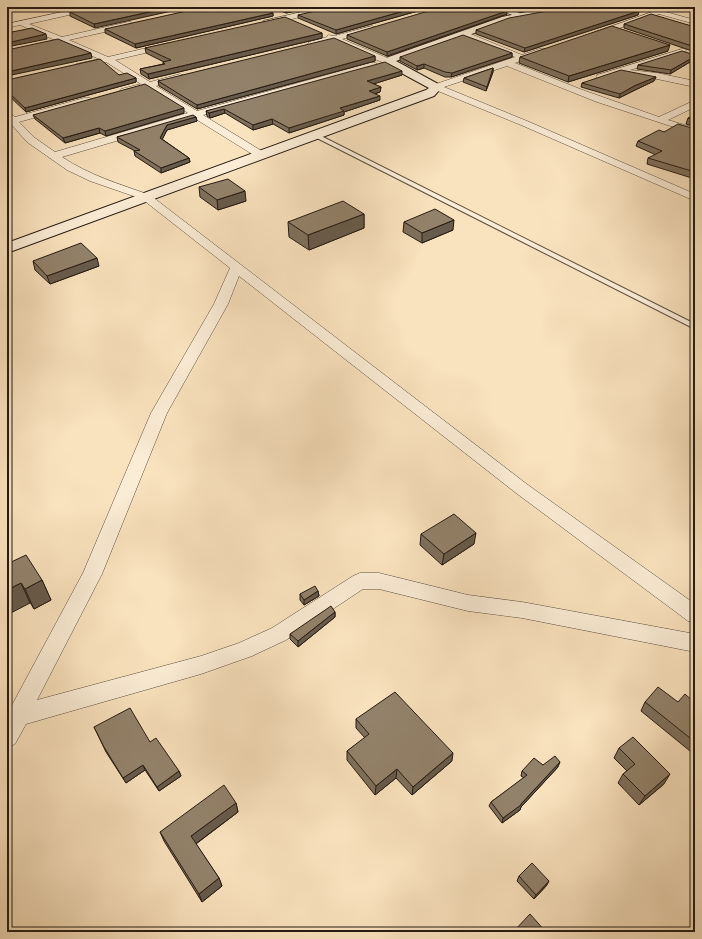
<svg xmlns="http://www.w3.org/2000/svg" width="702" height="939" viewBox="0 0 702 939" font-family="'Sorts Mill Goudy',serif">
<style>
.lines{fill:none;stroke-linecap:round;stroke-linejoin:round}
.lane-casing{stroke:#5a4c3d;stroke-width:2}
.street-casing{stroke:#5a4c3d;stroke-width:1}
.secondary-casing{stroke:#251a12;stroke-width:2}
.lane{fill:#fbecd5;fill-rule:evenodd}
.street{fill:#fbecd5;fill-rule:evenodd}
.secondary{fill:#fbecd5;fill-rule:evenodd}
.wall{fill:#7e705c;stroke:#251a12}
.shaded-wall{fill:#675b4b;stroke:#251a12}
.building{fill:#93826b;stroke:#251a12}
</style>
<rect width="100%" height="100%" fill="#f9e2be"/>
<filter id="stains"><feTurbulence type="fractalNoise" baseFrequency=".005" numOctaves="4"/><feColorMatrix values="0 0 0 0 .2 0 0 0 0 .09 0 0 0 0 .02 0 0 0 .5 -.17"/></filter>
<radialGradient id="worn" r=".72"><stop offset=".6" stop-color="#630" stop-opacity="0"/><stop offset="1" stop-color="#630" stop-opacity=".3"/></radialGradient>
<g class="lines">
<defs>
<path id="lane" d="M313,134H317L695,324V329L313,136Z"/>
<path id="street" d="M85,7H99L95,9L29,24L62,37L128,22H131V26L69,40L108,57L168,43H171V47L115,60L150,82L180,74L183,75L184,77L183,79L156,86L197,111L370,63H376L377,65L376,67L203,115L265,153L266,155L265,157H257L194,118L62,157C89,175 119,184 150,195L528,485L695,604V623L688,621L516,493L239,276L228,304L167,413L102,574L37,700L201,656L239,643L272,628L353,576L360,573H379L468,595L522,602L695,634V652L522,618L468,611L379,589H363L286,640L252,656L201,674L26,724L15,744L7,748V708L11,707L83,573L151,413L214,304L230,268L142,199L90,181L67,170L27,142L11,124L7,125V111L10,112L15,117L84,98H90L92,100L90,102L19,122L35,138L55,152L188,113L147,88L124,94L121,93L119,91L121,89L141,84L106,62L79,69L75,66L76,64L99,59L20,25L7,28V24Z
M323,7H336L335,9L266,25L262,23L263,21Z
M493,7H504L524,15L523,17H517Z
M666,7H677L666,12L695,20V24L659,14L597,36H594L590,34Z
M372,26L376,28L375,30L342,39L390,59L391,61L390,63H384L333,41L312,46L308,44L309,42L327,37L328,35L334,36Z
M460,32H466L522,55L539,49H545L546,51L545,53L515,63L580,89L659,117L695,100V107L668,120L695,128V134L597,102L507,66L444,87L527,121L695,194V201L521,125L433,89L431,87L433,85L515,57L460,36Z
M682,49H685L686,51L685,53L630,70L657,73L695,81V87L657,79L621,73L600,80L596,77L597,75Z"/>
<path id="secondary" d="M551,7H581L576,10L541,14L508,21L396,61L440,85L442,87L434,96L7,253V243L426,90L429,88L383,63L382,61L383,59L502,17Z"/>
</defs>
<use href="#lane" class="lane-casing"/>
<use href="#street" class="street-casing"/>
<use href="#secondary" class="secondary-casing"/>
<use href="#lane" class="lane"/>
<use href="#street" class="street"/>
<use href="#secondary" class="secondary"/>
</g>
<path class="wall" d="M52,7H78L60,11Z
M93,7L95,28L70,16V12Z
M271,7H315L286,13Z
M432,7L336,34L298,18V15Z
M508,7H544L520,12Z
M577,8L639,11L638,15L524,52L476,34V30Z
M273,13V16L136,48L105,33V29Z
M507,14L387,56L347,39V35Z
M624,24L695,27V52L624,28Z
M322,33V38L149,79L141,74L140,69L163,64V62H164L146,53L145,48Z
M668,51L568,82L519,63L520,57Z
M512,53V57L451,77H445L424,68L417,70L400,61V57Z
M695,55V63L690,62L670,74L637,69L638,65Z
M375,56V61L197,109L159,86L158,81Z
M493,68V72L486,91L463,82L464,78Z
M119,75L136,78V82L26,112L7,94V80Z
M402,75L373,84L381,87L380,92L375,94L380,100L344,112V115L289,133L273,124L253,130L225,113L210,118L207,116L206,111Z
M656,77L654,81L633,91L619,98L581,87L582,83Z
M184,113L106,136L100,133L65,143L35,119L33,115Z
M695,115V127L686,124L688,118Z
M196,117L197,121L167,130L162,139L189,158L190,162L161,173L135,156L134,151H135L118,142L117,137Z
M695,129V179L647,164L648,158L656,155L636,146L638,141L664,132Z
M199,187L246,201L218,210L200,197Z
M364,214V228L309,250L289,237L288,222Z
M404,222L453,230L422,243L403,232Z
M33,261L99,266L50,284L35,270Z
M421,534L474,544L442,565L420,545Z
M7,564L42,580L51,600L34,609Z
M318,591L319,596L304,605L300,600V594Z
M335,612V617L298,647L290,639V634Z
M645,702H678L695,703V745L690,751L641,711Z
M356,719L452,761L412,795L396,778L375,795L347,760V751L365,738L356,728Z
M94,727L150,742L179,771L181,776L159,791L145,770L126,783L106,752Z
M619,748L664,784L639,805L618,783L623,774L627,771L614,758Z
M543,765L558,767L521,807L520,810L502,823L489,806L491,802L524,778L521,776L522,771Z
M236,803L238,812L196,844L219,878L222,886L202,902L164,841L160,832Z
M519,876L547,885L534,899L517,881Z"/>
<path class="shaded-wall" d="M59,7H78L60,11Z
M172,7H190L95,28L94,24Z
M298,7H315L286,13V10Z
M418,7H432L336,34V30Z
M525,7H544L520,12L521,8Z
M638,7H650L632,13L633,9Z
M507,11V14L387,56V52Z
M639,11L638,15L524,52L525,48Z
M273,13V16L136,48L135,44Z
M322,33V38L149,79L148,74Z
M46,34L47,39L7,47V43Z
M670,45L668,51L568,82L569,76Z
M91,53L92,58L7,76V72Z
M512,53V57L451,77L452,73Z
M375,56V61L197,109V105Z
M692,58L690,62L670,74L671,70Z
M424,64V68L417,70V66Z
M493,68V72L486,91L487,87Z
M402,71V75L367,86V81Z
M656,77L654,81L633,91L619,98L620,94L634,86Z
M136,78V82L26,112L25,108Z
M381,87L380,92L369,95V91Z
M380,96V100L344,112V115L289,133V128L340,108Z
M184,108V113L106,136L105,131Z
M224,109L225,113L210,118L209,113Z
M196,117L197,121L167,130L161,142L160,138L167,125Z
M272,119L273,124L253,130V125Z
M99,128L100,133L65,143L63,138Z
M189,158L190,162L161,173V168Z
M245,191L246,201L218,210L217,200Z
M364,214V228L309,250L308,235Z
M454,220L453,230L422,243V233Z
M97,258L99,266L50,284L47,276Z
M476,533L474,544L442,565L444,554Z
M42,580L51,600L34,609L25,589Z
M21,583L30,603L7,615V590Z
M318,591L319,596L304,605V600Z
M335,612V617L298,647V641Z
M695,742V745L690,751Z
M453,753L452,761L412,795L413,787Z
M560,762L558,767L521,807L520,810L502,823L503,818L521,804Z
M143,765L145,770L126,783L123,778Z
M397,769L396,778L375,795L376,786Z
M179,771L181,776L159,791L157,787Z
M670,774L664,784L639,805L645,796Z
M236,803L238,812L194,845L191,836Z
M219,878L222,886L202,902L199,894Z
M549,881L547,885L534,899L536,895Z"/>
<path class="building" d="M93,7H172L94,24L70,12Z
M205,7H261L273,13L135,44L105,29Z
M280,7H298L286,10Z
M333,7H418L336,30L298,15Z
M442,7H499L507,11L387,52L347,35Z
M578,7H638L633,9L639,11L525,48L476,30L509,18L542,12Z
M651,14L695,27V47L624,24Z
M285,17L322,33L148,74L140,69L165,64L163,62L171,60L145,48Z
M612,26L670,45L569,76L520,57Z
M32,28L46,34L7,43V33Z
M463,35L512,53L452,73L445,72L424,64L417,66L400,57Z
M334,38L375,56L197,105L158,81Z
M58,39L91,53L7,72V50Z
M682,51L695,55V58H692L671,70L638,65Z
M100,59L119,75L127,73L136,78L25,108L7,91V80Z
M385,62L402,71L367,81L381,87L369,91L380,96L340,108L344,111L289,128L272,119L253,125L224,109L209,113L206,111Z
M493,68L487,87L464,78Z
M621,70L656,77L634,86L620,94L582,83Z
M145,84L184,108L105,131L99,128L63,138L33,115Z
M193,115L196,117L167,125L160,138L189,158L161,168L134,151L140,150L117,137Z
M695,115V121L688,118Z
M678,124L695,129V172L648,158L662,151L638,141L659,130L664,132Z
M228,179L245,191L217,200L199,187Z
M343,201L364,214L308,235L288,222Z
M435,209L454,220L422,233L404,222Z
M81,243L97,258L47,276L33,261Z
M454,514L476,533L444,554L421,534Z
M26,555L42,580L25,589L21,583L7,590V564Z
M315,586L318,591L304,600L300,594Z
M331,606L335,612L298,641L290,634Z
M658,687L678,702L685,694L695,703V742L645,702Z
M395,692L453,753L413,787L397,769L376,786L347,751L369,734L356,719Z
M130,708L150,742L156,738L179,771L157,787L143,765L123,778L104,747L94,727Z
M633,737L670,774L645,796L623,774L635,764L619,748Z
M555,756L560,762L521,804V805L503,818L491,802L527,775L522,771L534,758L543,765Z
M224,785L236,803L191,836L219,878L199,894L160,832Z
M532,863L549,881L536,895L519,876Z
M530,914L546,932H515L514,931Z"/>
<rect width="702" height="939" fill="none" stroke="#f9e2be" stroke-width="24"/>
<rect x="8" y="8" width="686" height="923" fill="none" stroke="#251a12" stroke-width="2"/>
<rect x="12" y="12" width="678" height="915" fill="none" stroke="#251a12"/>
<rect width="100%" height="100%" filter="url(#stains)"/>
<rect width="100%" height="100%" fill="url(#worn)"/>
</svg>
